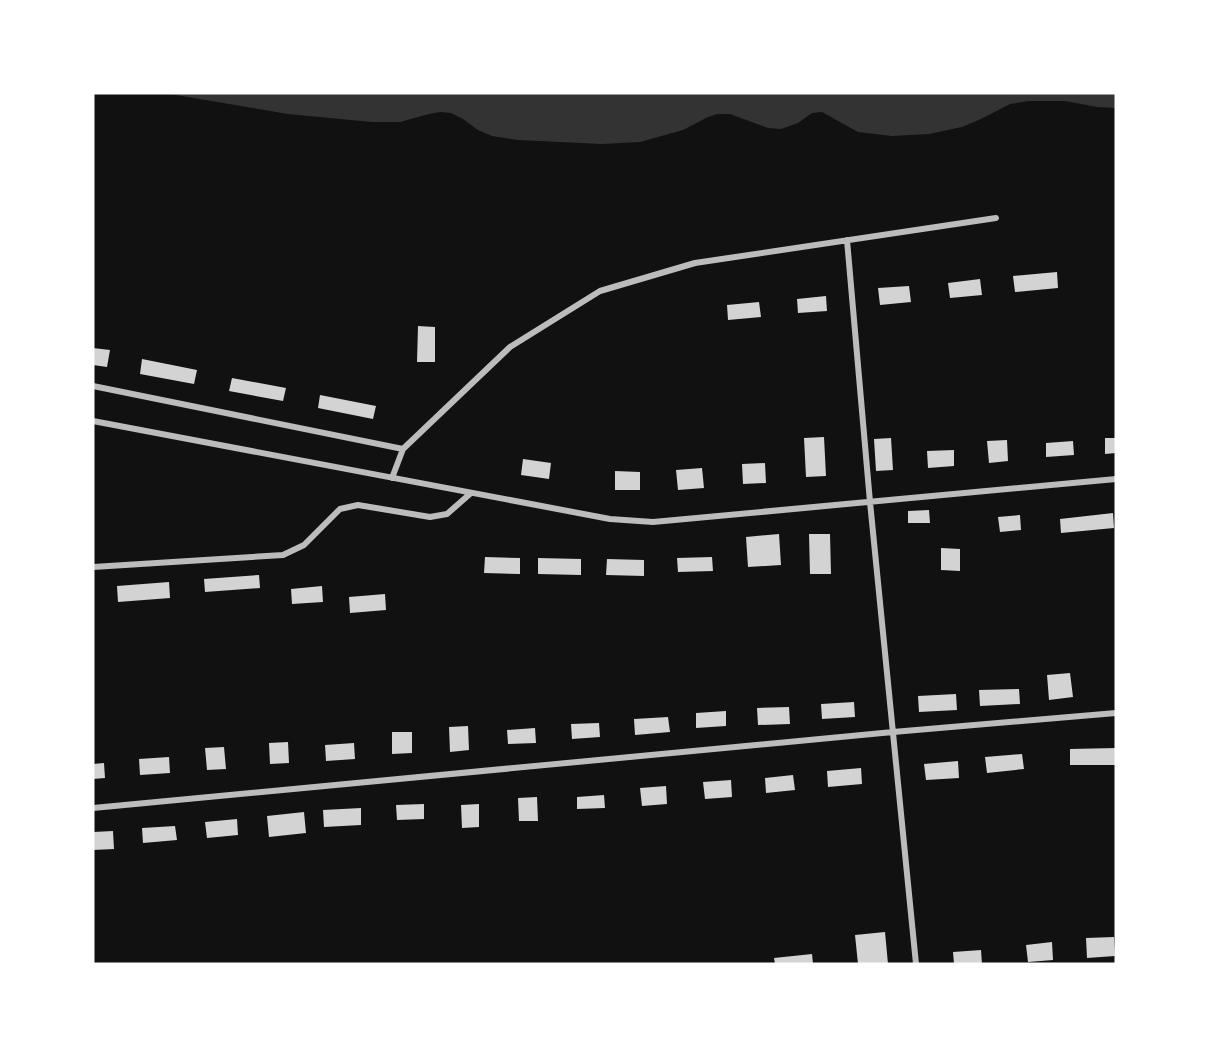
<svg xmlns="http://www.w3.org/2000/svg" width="1209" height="1057" viewBox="0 0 1209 1057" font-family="Inter,sans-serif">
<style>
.water{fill:#333}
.building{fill:#d3d3d3}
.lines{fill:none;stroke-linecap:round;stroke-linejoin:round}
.minor{stroke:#bcbcbc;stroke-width:6}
</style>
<rect width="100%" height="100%" fill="#111"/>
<path class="water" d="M164,93H1116V108L1097,107L1065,101H1028L1010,104L981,119L962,127L929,134L892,136L858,132L822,112L812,113L798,123L781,129L768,128L730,114H717L708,117L683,130L640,142L602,144L518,140L492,136L478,130L463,119L451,113L440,112L429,114L400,122H372L288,114Z"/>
<path class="building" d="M1057,272L1058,288L1015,292L1013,276Z
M980,279L982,295L950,298L948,283Z
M909,286L911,302L880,305L878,288Z
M826,296L827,311L798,313L797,299Z
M759,302L761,317L728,320L727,305Z
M418,326L435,327V362H417Z
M93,348L110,350L107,367L93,365Z
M142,359L197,370L194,384L140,374Z
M232,378L286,388L283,401L229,391Z
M320,395L376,406L373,419L318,408Z
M824,437L826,476L806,477L804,438Z
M891,438L893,470L876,471L874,439Z
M1105,438H1116V453L1105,454Z
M1007,440L1008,461L989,463L987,441Z
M1073,441L1074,455L1046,457V443Z
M954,450V466L928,468L927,451Z
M523,459L551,463L549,479L521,475Z
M765,463L766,483L743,484L742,464Z
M702,468L704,488L678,490L676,470Z
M615,471L640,472V490H615Z
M929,510L930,523H908V511Z
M1113,513L1114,528L1061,533L1060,519Z
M1020,515L1021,530L1000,532L998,517Z
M779,534L781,565L748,567L746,537Z
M809,534H830L831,574H810Z
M941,548L960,549V571L941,570Z
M485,557L520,558V574L484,573Z
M712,557L713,571L678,572L677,558Z
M538,558L581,559V575L538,574Z
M607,559L644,560V576L606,575Z
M259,575L260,588L205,592L204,579Z
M169,582L170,598L118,602L117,586Z
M322,586L323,602L292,604L291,589Z
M385,594L386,610L350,613L349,597Z
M1070,673L1073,697L1049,700L1047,675Z
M1019,689L1020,704L980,706L979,690Z
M956,694L957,710L919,712L918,696Z
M854,702L855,717L822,719L821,704Z
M789,707L790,724L758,725L757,708Z
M726,711V726L696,728V713Z
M668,717L670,732L635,735L634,719Z
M599,723L600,737L572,739L571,724Z
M468,726L469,750L450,752L449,727Z
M535,728L536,743L508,744L507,730Z
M392,732H412V753L392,754Z
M288,742L289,763L270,764L269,743Z
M354,743L355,759L326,761L325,745Z
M224,747L226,769L207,770L205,748Z
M1116,748V765H1070V749Z
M1022,754L1024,769L987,773L985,757Z
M169,757L170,773L140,775L139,759Z
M958,761L959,778L926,780L924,764Z
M104,763L105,778L93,779V764Z
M861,768L862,784L828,787L827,771Z
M793,775L795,790L766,793L765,778Z
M731,780L732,797L705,799L703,782Z
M666,786L667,804L642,806L640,788Z
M604,795L605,808L577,809V797Z
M537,797L538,821H519L518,798Z
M424,804V819L397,820L396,805Z
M479,804V827L462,828L461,805Z
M361,808V825L324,827L323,810Z
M304,812L306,833L269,837L267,816Z
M237,819L238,835L207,838L205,822Z
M175,826L177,840L143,843L142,828Z
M113,831L114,849L93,850V832Z
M885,932L888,964H858L855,935Z
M1114,937L1115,956L1087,958L1086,938Z
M1052,942L1053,960L1028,962L1026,945Z
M981,950L982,964H954L953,952Z
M812,954L813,964H775L774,958Z"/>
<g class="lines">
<path class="minor" d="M847,240L870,502L916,964
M93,386L403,449
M93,421L610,519L653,522L1116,479
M392,478L403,449L510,347L600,291L695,263L996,218
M93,567L283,555L304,545L340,509L358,505L430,517L447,514L471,493
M93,808L893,732L1116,713"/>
</g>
<rect width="1209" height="1057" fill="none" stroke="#ffffff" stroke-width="189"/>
</svg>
